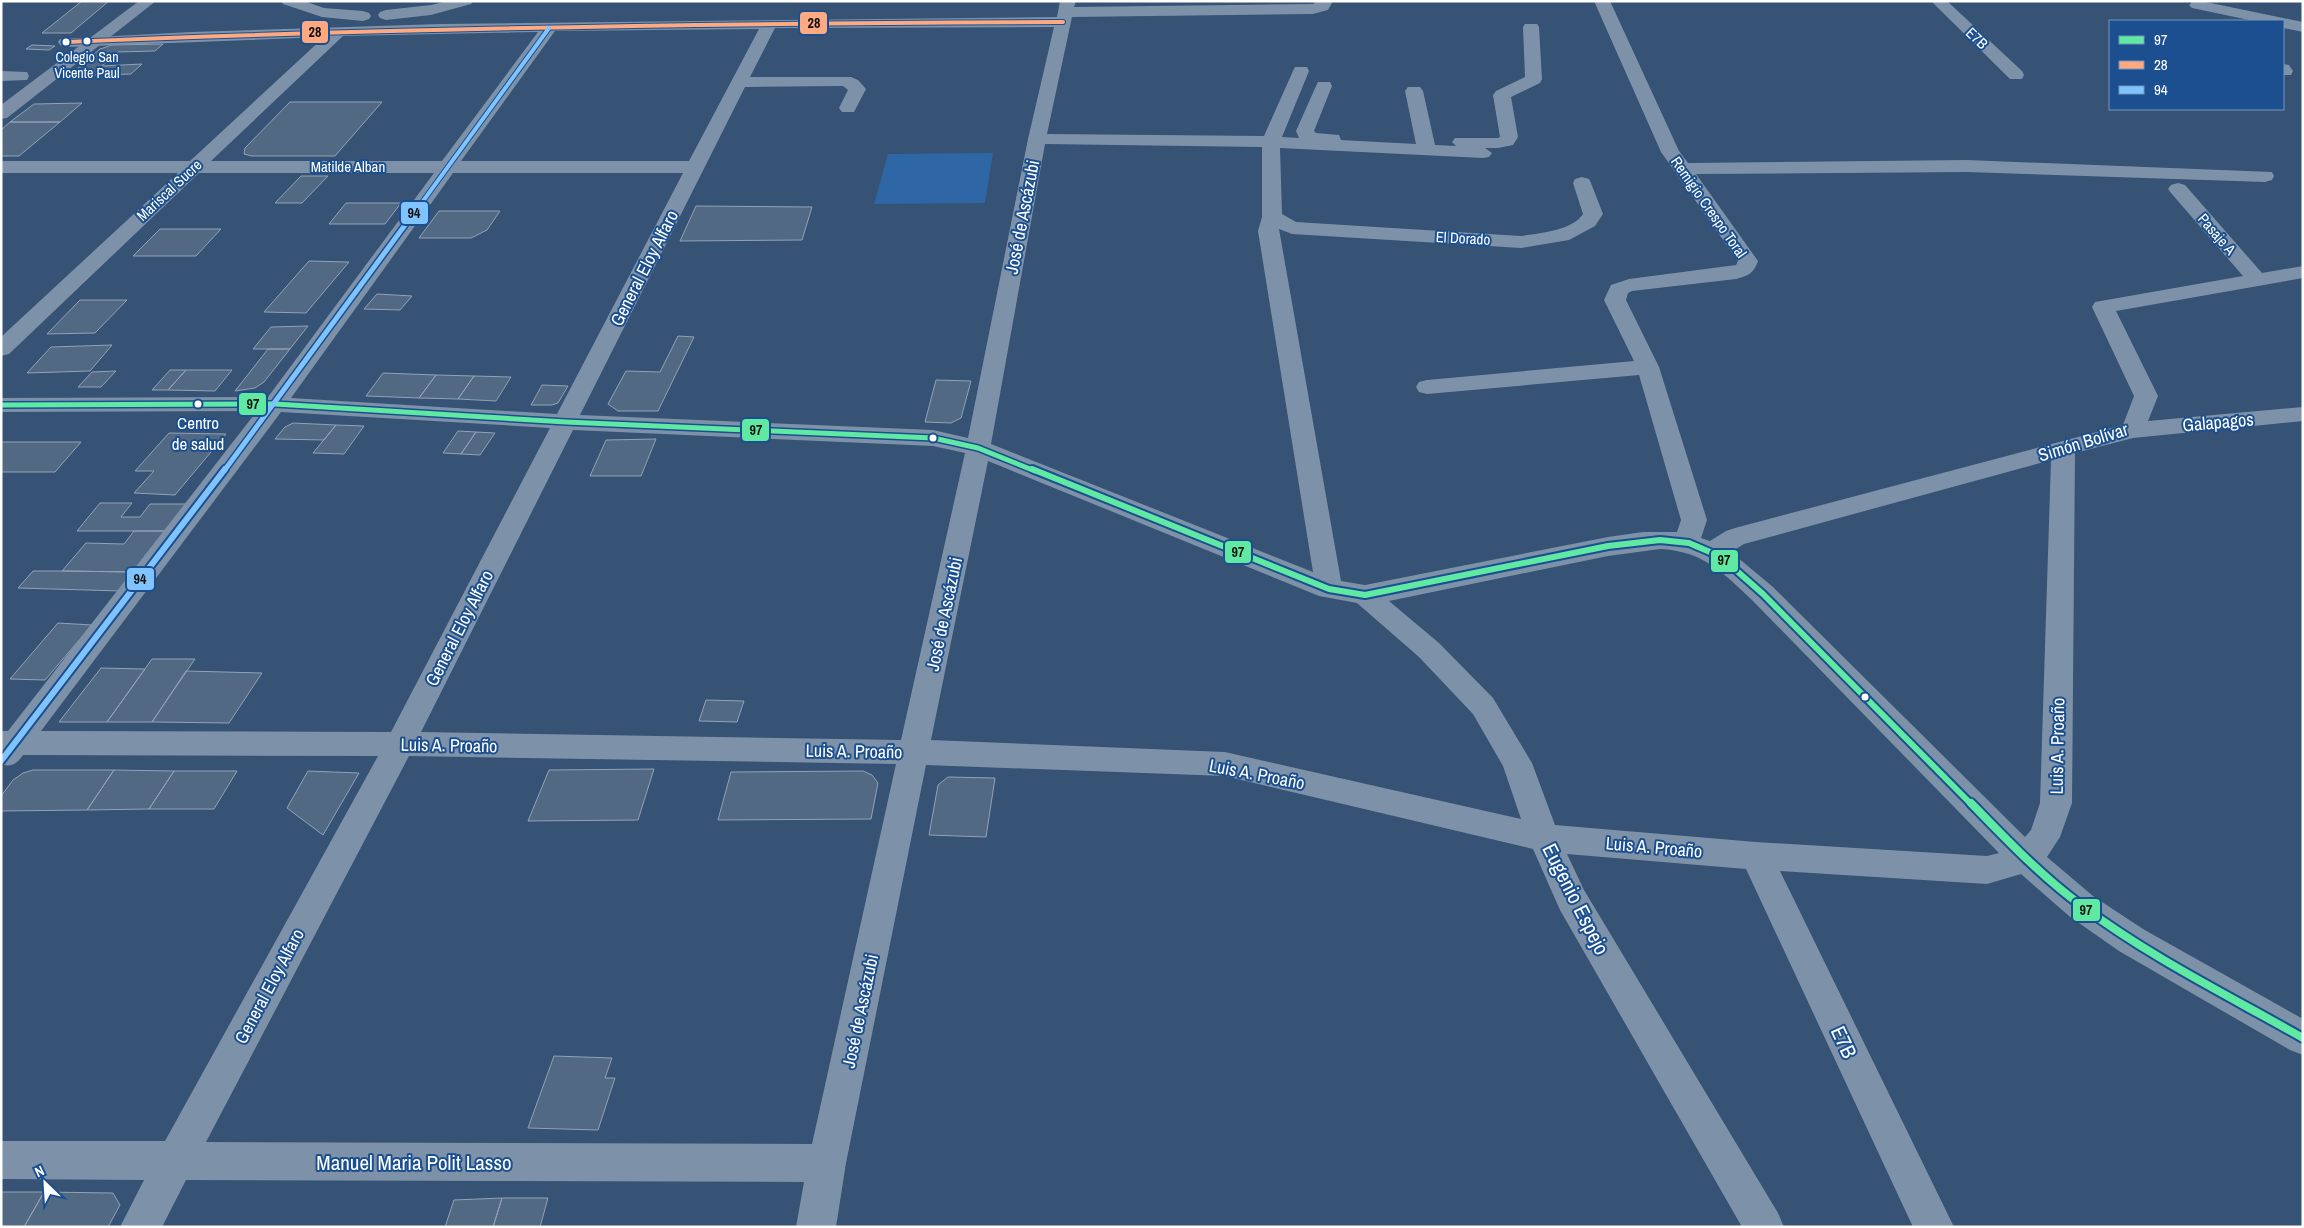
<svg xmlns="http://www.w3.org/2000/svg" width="2304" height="1228" viewBox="0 0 2304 1228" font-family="'Archivo Narrow',sans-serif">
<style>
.green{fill:#2f66a5}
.building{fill:#526984;stroke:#92a2b6}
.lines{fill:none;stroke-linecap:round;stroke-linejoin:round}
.minor{fill:#7d92a8;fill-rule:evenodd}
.major{fill:#7d8ea7;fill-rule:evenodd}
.bus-1-far2-casing{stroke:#1b4f8f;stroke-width:8}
.bus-1-far1-casing{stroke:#1b4f8f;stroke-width:10}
.bus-1-casing{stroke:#1b4f8f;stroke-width:12}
.bus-2-casing{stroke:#1b4f8f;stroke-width:6}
.bus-3-far2-casing{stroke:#1b4f8f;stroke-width:6}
.bus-3-far1-casing{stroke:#1b4f8f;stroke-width:8}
.bus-3-casing{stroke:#1b4f8f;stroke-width:10}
.bus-1-far2{stroke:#60e9a3;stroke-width:5}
.bus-1-far1{stroke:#60e9a3;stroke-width:6}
.bus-1{stroke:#60e9a3;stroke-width:8}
.bus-2{stroke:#ffa980;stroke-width:4}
.bus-3-far2{stroke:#80c4ff;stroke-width:4}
.bus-3-far1{stroke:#80c4ff;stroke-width:5}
.bus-3{stroke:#80c4ff;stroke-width:6}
.bus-dot{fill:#fff;stroke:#1b4f8f;stroke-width:2}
.labels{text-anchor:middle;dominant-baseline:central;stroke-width:4;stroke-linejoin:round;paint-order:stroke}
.far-bus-label{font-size:14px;fill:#fff;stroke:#1b4f8f}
.far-street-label{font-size:15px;fill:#fff;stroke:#1b4f8f}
.bus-label{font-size:17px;fill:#fff;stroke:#1b4f8f}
.street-label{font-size:18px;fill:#fff;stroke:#1b4f8f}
.near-street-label{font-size:21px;fill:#fff;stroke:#1b4f8f}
.line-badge{stroke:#1b4f8f;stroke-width:2}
.pale-badge-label{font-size:14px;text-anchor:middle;font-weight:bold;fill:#111}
</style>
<rect width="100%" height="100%" fill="#365274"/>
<path class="green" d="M993,153L985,203L874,204L888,154Z"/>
<path class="building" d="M82,1H109L71,33H42Z
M163,44L155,51L118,52L102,66L142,64L131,74L69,76L100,49L112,45Z
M32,45L55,46L49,50L26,49Z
M290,102H382L335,156H252L244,154L245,148Z
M82,103L60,122H10L34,104Z
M10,122H60L19,156H1V130Z
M301,176H328L302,203H275Z
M346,203H401L385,224H329Z
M696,206L812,207L802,240L680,241Z
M439,211H500L487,230L471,238H419Z
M160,229H221L196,256H133Z
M309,261L349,262L306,313L264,312Z
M377,294L412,296L400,310L364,309Z
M80,300H127L95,333L47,334Z
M308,326L290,349H253L271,327Z
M678,336L694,337L658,411H618L608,404L626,371L660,372Z
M112,345L90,371L27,373L51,347Z
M268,349H290L264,382L255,388L235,391Z
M170,370H186L168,390H152Z
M186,370H232L215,391L168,390Z
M116,371L101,387H78L92,372Z
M383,373L436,375L419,398L366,396Z
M436,375L474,376L458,399L419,398Z
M474,376L511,377L496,401L458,399Z
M936,380L971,381L961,418L951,423L925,422Z
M542,385L568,386L558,403L552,405H531Z
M293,423L336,425L324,440L275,439L285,427Z
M336,425L364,426L344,454L313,453Z
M458,431L476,432L461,454L443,453Z
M476,432L495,433L480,455L461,454Z
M169,433L226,434L175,495L134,493L154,471H135Z
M656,439L641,476H590L606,440Z
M1,442H81L55,472H1Z
M100,503H132L121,517H140L150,504H187L166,531H77Z
M134,531H166L134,572L62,571L86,543L124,544Z
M33,571H62L134,572L121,591L18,588Z
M58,623L92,625L45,680L10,679Z
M152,659H195L152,722H107Z
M101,668L145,669L107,722H59Z
M186,671L262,673L229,723L152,722Z
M706,700L744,701L737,722L699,721Z
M654,769L638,820L528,821L549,770Z
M33,770H114L87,810L1,811V796L13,780L23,773Z
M114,770L174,771L149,809L87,810Z
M174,771H237L214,809H149Z
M308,771L359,773L323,835L287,808Z
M863,771L872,775L878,783L871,819L718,820L731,772Z
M948,777L995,778L986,837L929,835L938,785Z
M554,1056L612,1058L605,1078H615L598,1130L528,1128Z
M1,1192H44L24,1227H1Z
M44,1192L113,1193L120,1205L108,1227H24Z
M502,1198L493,1227H445L454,1200Z
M502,1198H548L540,1227H493Z"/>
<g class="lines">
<path class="minor" d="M281,1H304L324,8L363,11L369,13L371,16L369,19L363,21L322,17L283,4Z
M447,1H473L471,4L431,15L386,20L380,18L378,15L380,12L386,10L431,5Z
M1060,1H1076L1074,7L1313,4L1317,1H1333L1328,10L1313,14L1072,17L1047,134L1264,136L1293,71L1295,67H1307L1309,71L1282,137L1299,138L1296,131L1316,86L1318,82H1330L1332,86L1314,131L1316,133L1339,135L1341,140L1416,144L1405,91L1408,87H1420L1423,91L1435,145L1456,146L1452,142L1455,138H1498L1500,137L1493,95L1496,91L1525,77L1523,27L1525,24H1537L1539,27L1542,79L1540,83L1511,97L1518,137L1513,145L1498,148H1485L1492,153L1489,157L1483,158L1280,148L1282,214L1296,222L1521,236C1539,233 1572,231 1583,214L1573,183L1575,179L1582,177L1589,179L1591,183L1603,214L1595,226L1569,240L1521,248L1292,234L1279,229L1341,581L1365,585L1608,537L1643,532H1677L1681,520L1639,375L1427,394L1419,392L1416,387L1419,382L1427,380L1634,361L1604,300L1611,285L1629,279L1736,265L1738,261L1661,152L1594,1H1610L1679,151L1688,163L1967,160L2272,172L2274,176L2272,180L2265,182L1967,172L1696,174L1758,261C1754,273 1748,276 1736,279L1632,291L1628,293L1626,300L1659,367L1707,520L1701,538L1710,541L1726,531L1735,528L2123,425L2134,396L2092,307L2095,302L2243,276L2171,193L2168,189L2171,185L2178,183L2185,185L2262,273L2303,266V278L2116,311L2158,396L2148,421L2303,407V421L2133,438L2075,453L2072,803L2060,837L2047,857L2093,896L2143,929L2303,1019V1055L2290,1050L2119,951L2069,916L2021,874L1987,884L1780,871L1954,1227H1913L1746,869L1567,854L1584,890L1778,1213L1784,1227H1742L1560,910L1533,849L1225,776L926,765L846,1163L836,1227H796L804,1182L186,1180L162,1227H120L144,1180L1,1179V1141H165L378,756L23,755C18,763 11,768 1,764V731H8L257,411L1,412V398L268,397L434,173H199L9,354L1,356V337L178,173H1V161H190L324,37L66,47L60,45L58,42L60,39L191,32L440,24L1057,17ZM1054,27L1028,139L968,438L933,430L580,415L745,87L843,86L848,90L839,108L842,112H854L866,89L858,80L851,77H750L775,28ZM759,29L689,161H461L555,31ZM538,32L442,161H211L343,36ZM1045,144L1262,147V217L1258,231L1313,572L991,444ZM453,173H683L557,414L291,398ZM281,412L550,428L391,732L41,731ZM573,430L933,446L965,453L901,740L421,732ZM2051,460L2040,803L2031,830L2025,837L1773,587L1731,552L1744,544ZM988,461L1319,596L1357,603L1419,657L1473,714L1503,766L1521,819L1225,752L931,740ZM1660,549C1704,551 1723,573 1753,601L1999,853L1987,856L1756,842L1555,825L1532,763L1493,698L1439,643L1389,601L1608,556ZM409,756L896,764L812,1144L206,1142Z
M1931,1H1947L2022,71L2024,75L2022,79H2010Z
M2201,1L2303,22V32L2283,28V21H2254L2192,8L2189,5L2192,2Z
M2283,64L2289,65L2293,71L2291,75H2283Z
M1,71L27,72L29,76L27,80L1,81Z"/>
<path class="major" d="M139,1H156L7,118L1,119V105Z"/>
<defs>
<path id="bus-1-far2" d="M1,405L275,404L566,422L933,438L978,448L1035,471"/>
<path id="bus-1-far1" d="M1032,469L1329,589L1365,595L1608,546L1660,540L1689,543L1710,552L1729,564L1763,594L1972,805"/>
<path id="bus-1" d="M1971,803C2006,839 2041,876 2082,906C2150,957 2229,996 2303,1038"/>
<path id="bus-2" d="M66,42C398,28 730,23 1063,22"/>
<path id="bus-3-far2" d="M418,208L549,28"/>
<path id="bus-3-far1" d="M224,471L419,206"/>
<path id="bus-3" d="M1,761L225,469"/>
</defs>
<use href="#bus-1-far2" class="bus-1-far2-casing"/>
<use href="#bus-1-far1" class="bus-1-far1-casing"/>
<use href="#bus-1" class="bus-1-casing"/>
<use href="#bus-2" class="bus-2-casing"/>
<use href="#bus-3-far2" class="bus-3-far2-casing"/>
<use href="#bus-3-far1" class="bus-3-far1-casing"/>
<use href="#bus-3" class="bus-3-casing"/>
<use href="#bus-1-far2" class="bus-1-far2"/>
<use href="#bus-1-far1" class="bus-1-far1"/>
<use href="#bus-1" class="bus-1"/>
<use href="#bus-2" class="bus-2"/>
<use href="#bus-3-far2" class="bus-3-far2"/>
<use href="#bus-3-far1" class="bus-3-far1"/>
<use href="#bus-3" class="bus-3"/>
</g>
<g class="bus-dot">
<circle cx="87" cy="41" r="4.5"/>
<circle cx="66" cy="42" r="4.5"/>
<circle cx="198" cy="404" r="4.5"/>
<circle cx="933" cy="438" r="4.5"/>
<circle cx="1865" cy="697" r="4.5"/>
</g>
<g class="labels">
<g class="far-bus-label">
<text x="87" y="57">Colegio San<tspan x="87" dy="16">Vicente Paul</tspan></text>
</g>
<g class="far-street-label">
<text transform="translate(1977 38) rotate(44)">E7B</text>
<text x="348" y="166">Matilde Alban</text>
<text transform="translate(169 190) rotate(-43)">Mariscal Sucre</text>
<text transform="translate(1709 207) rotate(55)">Remigio Crespo Toral</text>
<text transform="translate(2217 234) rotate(49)">Pasaje A</text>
<text transform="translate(1463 238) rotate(3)">El Dorado</text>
</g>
<g class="bus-label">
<text x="198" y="422">Centro<tspan x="198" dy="21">de salud</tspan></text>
</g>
<g class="street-label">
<text transform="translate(1022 217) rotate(-79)">José de Ascázubi</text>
<text transform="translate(644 268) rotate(-63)">General Eloy Alfaro</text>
<text transform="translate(2218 422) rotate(-5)">Galapagos</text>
<text transform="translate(2083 442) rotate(-17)">Simón Bolívar</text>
<text transform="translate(944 614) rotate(-78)">José de Ascázubi</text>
<text transform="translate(459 628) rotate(-63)">General Eloy Alfaro</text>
<text transform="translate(449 745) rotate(1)">Luis A. Proaño</text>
<text transform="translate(2057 746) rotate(-89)">Luis A. Proaño</text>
<text transform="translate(854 751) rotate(1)">Luis A. Proaño</text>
<text transform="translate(1257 774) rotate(11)">Luis A. Proaño</text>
<text transform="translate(1654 847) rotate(5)">Luis A. Proaño</text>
<text transform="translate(269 986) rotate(-62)">General Eloy Alfaro</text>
<text transform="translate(860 1011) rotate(-78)">José de Ascázubi</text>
</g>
<g class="near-street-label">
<text transform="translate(1576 899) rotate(63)">Eugenio Espejo</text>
<text transform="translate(1844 1042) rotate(65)">E7B</text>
<text x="414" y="1162">Manuel Maria Polit Lasso</text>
</g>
</g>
<g class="line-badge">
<rect x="799" y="11" width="29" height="24" rx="5" fill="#ffa980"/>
<rect x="301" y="20" width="28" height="24" rx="5" fill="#ffa980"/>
<rect x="400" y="201" width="29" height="24" rx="5" fill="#80c4ff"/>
<rect x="238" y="392" width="29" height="24" rx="5" fill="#60e9a3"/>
<rect x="741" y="418" width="29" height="24" rx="5" fill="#60e9a3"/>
<rect x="1224" y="540" width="28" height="24" rx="5" fill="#60e9a3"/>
<rect x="1710" y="549" width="29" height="24" rx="5" fill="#60e9a3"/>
<rect x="126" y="567" width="29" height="24" rx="5" fill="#80c4ff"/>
<rect x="2072" y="898" width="29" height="24" rx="5" fill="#60e9a3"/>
</g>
<g class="pale-badge-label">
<text x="814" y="28">28</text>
<text x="315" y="37">28</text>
<text x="414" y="218">94</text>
<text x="253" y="409">97</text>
<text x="756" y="435">97</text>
<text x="1238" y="557">97</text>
<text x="1724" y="565">97</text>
<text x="140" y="584">94</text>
<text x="2086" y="915">97</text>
</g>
<rect width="2304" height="1228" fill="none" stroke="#ffffff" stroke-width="5"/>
<rect x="2109" y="20" width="175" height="90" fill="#1b4f8f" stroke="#7695bc"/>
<rect x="2119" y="36" width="25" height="8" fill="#60e9a3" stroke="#7695bc"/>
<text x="2154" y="45" font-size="15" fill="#ffffff">97</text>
<rect x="2119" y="61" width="25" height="8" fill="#ffa980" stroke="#7695bc"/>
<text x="2154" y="70" font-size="15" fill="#ffffff">28</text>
<rect x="2119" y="86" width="25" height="8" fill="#80c4ff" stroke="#7695bc"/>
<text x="2154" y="95" font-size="15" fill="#ffffff">94</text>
<g transform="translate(45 1183) rotate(335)" stroke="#1b4f8f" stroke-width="4" paint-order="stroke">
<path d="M0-4L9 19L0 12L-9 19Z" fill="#ffffff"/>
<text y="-8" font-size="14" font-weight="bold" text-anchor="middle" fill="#ffffff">N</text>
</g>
</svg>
